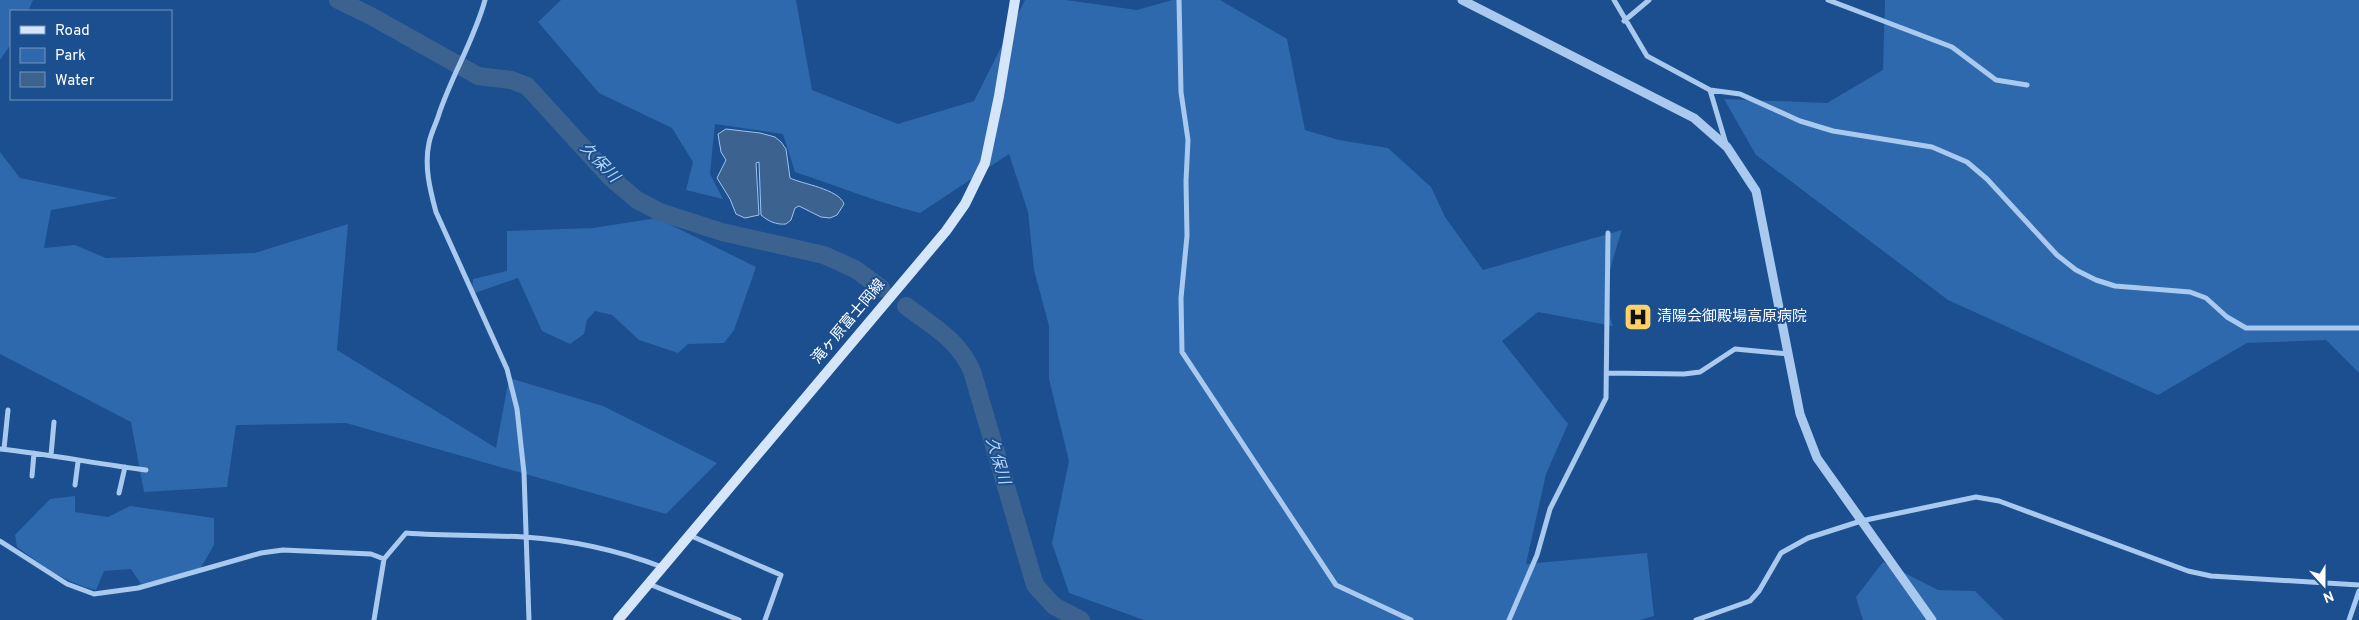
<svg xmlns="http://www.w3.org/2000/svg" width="2359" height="620" viewBox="0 0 2359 620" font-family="Overpass,'Noto Sans JP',sans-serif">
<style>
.green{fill:#2e69ad}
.water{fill:#3c6290;stroke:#9cc4f0}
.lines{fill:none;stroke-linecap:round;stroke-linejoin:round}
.river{stroke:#3c6290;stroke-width:18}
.minor{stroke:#a9c9ee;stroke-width:5}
.tertiary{stroke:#a9c9ee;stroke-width:9}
.secondary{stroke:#d6e6fa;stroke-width:10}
.labels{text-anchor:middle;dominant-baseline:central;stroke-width:4;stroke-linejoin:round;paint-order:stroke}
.poi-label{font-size:15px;fill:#fff;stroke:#1b4f8f;text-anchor:start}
.street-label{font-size:15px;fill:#fff;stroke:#1b4f8f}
.water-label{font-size:16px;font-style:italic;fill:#b5d3f5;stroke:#1b4f8f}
</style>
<rect width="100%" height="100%" fill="#1b4f8f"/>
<path class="green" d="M0,0H33L28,11H11V44L0,60Z
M561,0H796L812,90L898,124L974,101L1025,0H1066L1137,10L1172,0H1220L1287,39L1305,130L1339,140L1388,148L1431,187L1445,217L1483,270L1622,230C1612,263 1599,293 1613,326L1538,312L1502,341L1568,424L1546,474L1526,564L1647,553L1654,616L1640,620H1144L1069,593L1052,543L1069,461L1049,379V326L1034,270L1028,212L1009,154L920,213C877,202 837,186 795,172L783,134L715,124L710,174L723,199L686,190L693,162L672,128L599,93L538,22Z
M1885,0H2359V373L2326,340L2247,343L2158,395L1948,300L1756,155L1724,99L1827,103L1883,70Z
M0,152L20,178L118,198L51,210L44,248L75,245L106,258L255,253L348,224L337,350L496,448L509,378L603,406L717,463L666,514L346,423L236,425L227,487L144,492L131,422L0,354Z
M657,218L756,267L734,330L724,343L688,344L678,353L639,340L612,315L595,311L587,320L584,334L570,344L542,331L518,278L472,294L473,279L507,271V231L593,228Z
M75,496V512L108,517L130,506L214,518V545L200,569L141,584L131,569L104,571L96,590C65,583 42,565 17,547L15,535L50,499Z
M1883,562L1938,590L1975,591L2004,620H1863L1856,597Z"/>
<path class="water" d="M726,129L760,133L775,137L781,142L786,149L790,178C802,184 839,189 844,204L837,215L830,218L821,217L799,206L795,208L791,220L786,224C776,225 768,221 761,215L759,162L756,163L759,215L745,218L736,214L730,199L717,178L726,160L721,152L718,134Z"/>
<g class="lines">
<path class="river" d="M338,0L371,16L478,76L511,80L527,86L611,178L637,200L660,212L722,232L824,255L855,269L881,288
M906,306C932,326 958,339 972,371L1035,585L1054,606L1081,620"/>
<path class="minor" d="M485,0C474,40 452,75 439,114C436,124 431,133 429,143C424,166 430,190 436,212L507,369L517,409L524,473L529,620
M1179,0L1181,92L1188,140L1186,181L1187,236L1181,298L1182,352L1336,585L1411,620
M1614,0L1647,56L1710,90L1740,94L1800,121L1833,131L1932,147L1967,162L1987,179L2057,255L2076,270L2096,280L2115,286L2190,292L2206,298L2227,317L2246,328H2359
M1828,0L1952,47L1996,80L2027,85
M1624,21L1649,0
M1710,90L1726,144
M1607,373L1684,374L1700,372L1735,349L1789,354
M0,449C49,454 97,464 146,470
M4,449L8,410
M51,455L54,422
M32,476L34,453
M75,485L78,462
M119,493L125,467
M689,535L781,575L765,620
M0,541L67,584L94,594L138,588L261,553L283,550L371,554L384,559
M649,584L739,620
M374,620L384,559L406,533C445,536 485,535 524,537C570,540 620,551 662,567
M1509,620L1537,555L1550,509L1606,398L1608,233
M1696,620L1750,601L1759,591L1781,553L1808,538L1861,521L1976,497L1999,501L2188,571L2211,576L2359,585
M2349,620L2359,591"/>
<path class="tertiary" d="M1462,0L1694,118L1727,147L1756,191L1800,414L1817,458L1932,620"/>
<path class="secondary" d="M618,620L946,231L965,204L985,163L999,96L1015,0"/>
</g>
<defs>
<symbol id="hospital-square" viewBox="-11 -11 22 22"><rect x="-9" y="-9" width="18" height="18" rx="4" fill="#ffd166" stroke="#1b4f8f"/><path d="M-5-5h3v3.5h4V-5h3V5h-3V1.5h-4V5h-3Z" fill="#111"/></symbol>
</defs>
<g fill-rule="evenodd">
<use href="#hospital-square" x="1622" y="301" width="32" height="32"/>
</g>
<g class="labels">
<g class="poi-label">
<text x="1657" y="317">清陽会御殿場高原病院</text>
</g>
<g class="street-label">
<text transform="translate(849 322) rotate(-50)">滝ヶ原富士岡線</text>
</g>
<g class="water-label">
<text transform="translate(599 163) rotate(46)">久保川</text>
<text transform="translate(997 461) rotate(73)">久保川</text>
</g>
</g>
<rect x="10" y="10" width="162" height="90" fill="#1b4f8f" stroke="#7695bc"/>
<rect x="20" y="26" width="25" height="8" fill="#d6e6fa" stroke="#7695bc"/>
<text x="55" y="35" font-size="15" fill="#ffffff">Road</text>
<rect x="20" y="48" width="25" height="15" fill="#2e69ad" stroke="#7695bc"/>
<text x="55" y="60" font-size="15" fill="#ffffff">Park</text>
<rect x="20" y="72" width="25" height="15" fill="#3c6290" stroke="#7695bc"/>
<text x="55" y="85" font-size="15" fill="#ffffff">Water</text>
<g transform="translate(2324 585) rotate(159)" stroke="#1b4f8f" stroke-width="4" paint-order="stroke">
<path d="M0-4L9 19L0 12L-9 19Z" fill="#ffffff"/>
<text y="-8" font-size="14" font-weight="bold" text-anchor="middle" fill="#ffffff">N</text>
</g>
</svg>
